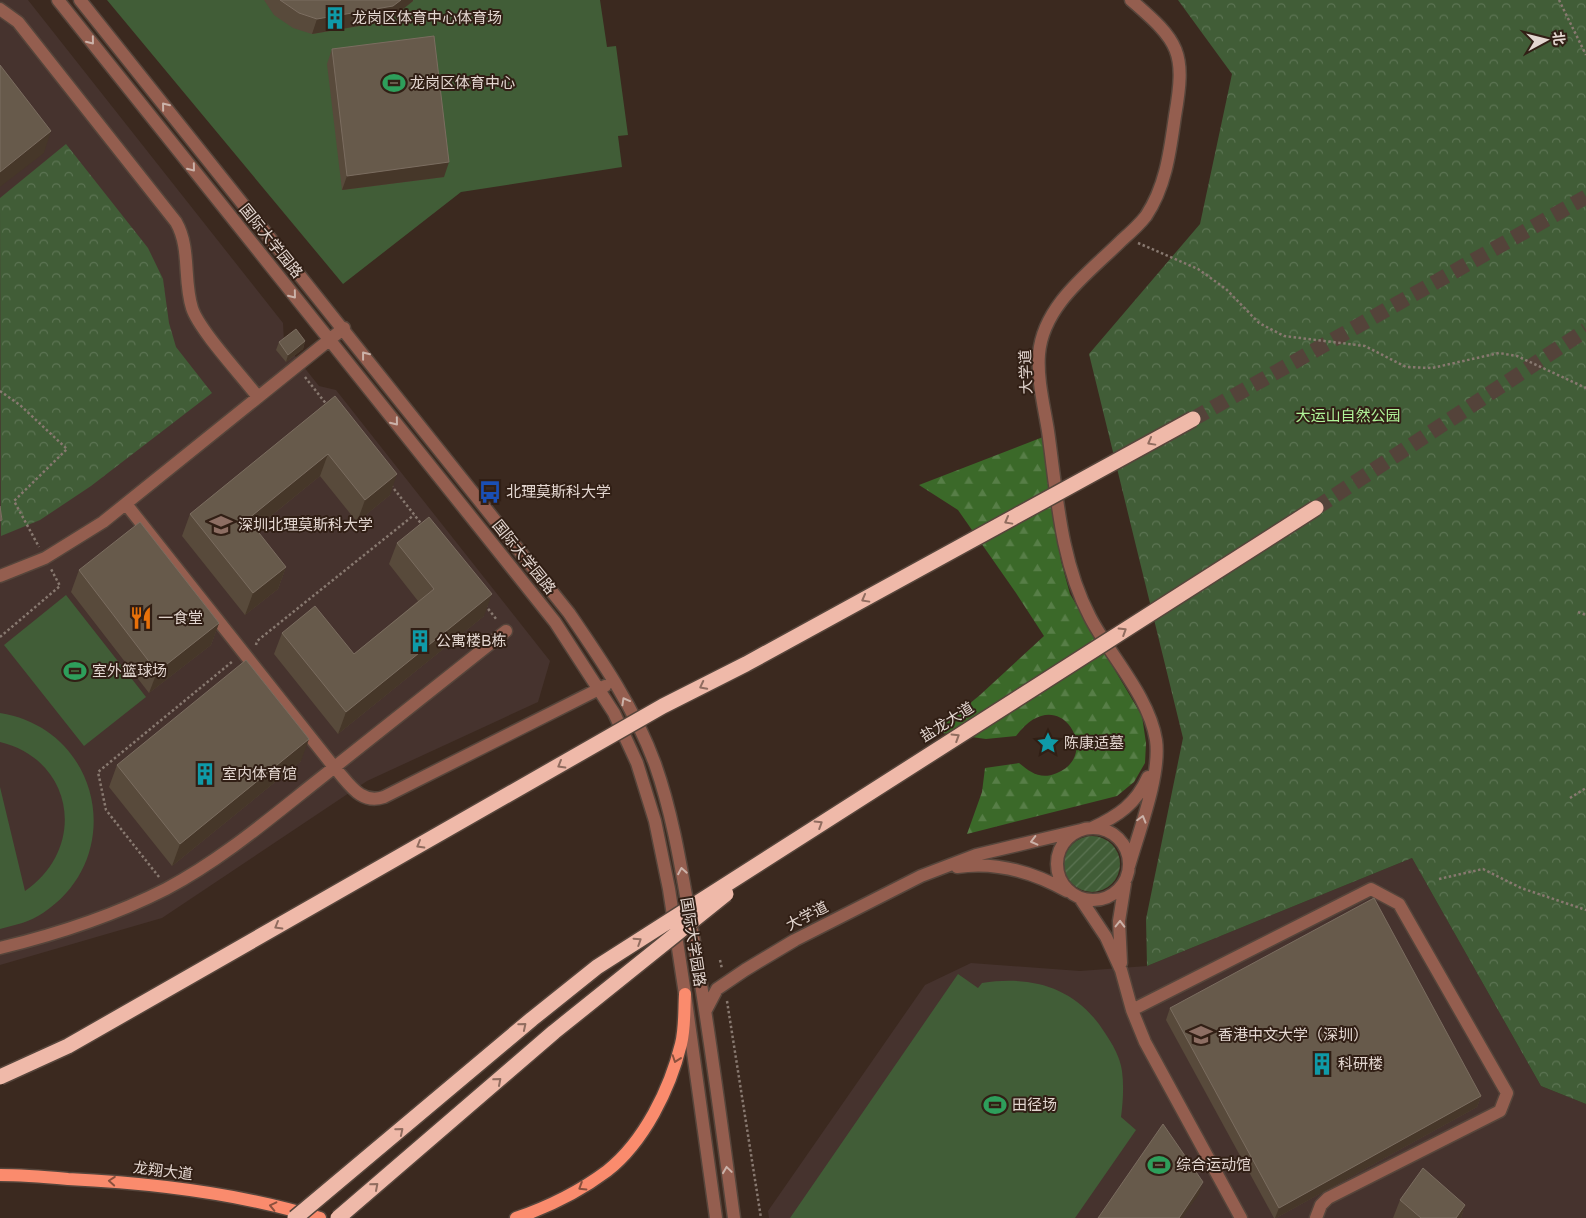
<svg xmlns="http://www.w3.org/2000/svg" width="1586" height="1218" viewBox="0 0 1586 1218" font-family="'Varela Round','Noto Sans SC',sans-serif">
<style>
.education{fill:#46332e}
.forest{fill:url(#forest-firs)}
.park{fill:url(#park-crowns)}
.garden{fill:url(#garden-furrows)}
.pitch{fill:#415d37}
.lines{fill:none;stroke-linecap:round;stroke-linejoin:round}
.highway-tunnel{stroke:#54433a;stroke-width:15;stroke-dasharray:15 8;stroke-linecap:butt}
.minor-casing{stroke:#56453b;stroke-width:15}
.major-casing{stroke:#56453b;stroke-width:15}
.path{stroke:#887970;stroke-width:2.5;stroke-dasharray:2.5 2.5;stroke-linecap:butt}
.minor{stroke:#945e4f;stroke-width:12}
.major{stroke:#fa8b6d;stroke-width:12}
.highway-bridge-casing{stroke:#56453b;stroke-width:18;stroke-linecap:butt}
.highway-bridge{stroke:#efb9a9;stroke-width:15}
.wall{fill:#584a3b}
.shaded-wall{fill:#463729}
.building{fill:#675a4b;stroke:#7b6d60}
.oneway{stroke:#cbb2a9}
.oneway2{stroke:#906c5f}
.oneway3{stroke:#8b503d}
.labels{text-anchor:middle;dominant-baseline:central;stroke-width:4;stroke-linejoin:round;paint-order:stroke}
.poi-label{font-size:15px;fill:#e3d6d0;stroke:#311f15;text-anchor:start}
.street-label{font-size:15px;fill:#e3d6d0;stroke:#311f15}
.park-label{font-size:15px;fill:#b0f398;stroke:#311f15}
</style>
<defs>
<pattern id="forest-firs" width="22" height="20" patternUnits="userSpaceOnUse" patternTransform="scale(1.25)"><rect width="22" height="20" fill="#3b6929"/><path d="M5 1l3.5 6h-7zM16 11l3.5 6h-7z" fill="#577e47"/></pattern>
<pattern id="park-crowns" width="20" height="18" patternUnits="userSpaceOnUse" patternTransform="scale(1.25)"><rect width="20" height="18" fill="#415d37"/><path d="M2 6a3 3 0 1 1 6 0M12 15a3 3 0 1 1 6 0" fill="none" stroke="#5c7453"/></pattern>
<pattern id="garden-furrows" width="10" height="10" patternUnits="userSpaceOnUse" patternTransform="scale(1.25)"><rect width="10" height="10" fill="#415d37"/><path d="M-1 1l2-2M0 10L10 0M9 11l2-2" fill="none" stroke="#5c7453"/></pattern>
</defs>
<rect width="100%" height="100%" fill="#3b291f"/>
<path class="education" d="M0,0H28L283,323L284,342L315,381L319,386L336,390L550,661L538,702L367,781L162,918L0,965Z
M1412,858L1541,1086L1586,1104V1218H769L768,1211L925,985L971,963L1080,971L1147,966Z"/>
<path class="forest" d="M1043,437L1061,561L1070,594L1142,716L1146,743L1145,763L1134,782L1117,796L967,834L982,792L985,768L1019,763C1031,773 1041,780 1057,773C1103,755 1059,678 1016,736L986,739L935,732L980,695L1044,636L1016,593L958,510L919,485Z"/>
<path class="park" d="M1178,0H1586V1104L1541,1086L1412,858L1147,966L1146,919L1183,738L1089,354L1200,224L1232,74Z
M66,144L148,248L163,279L169,323L176,347L212,393L91,486L40,520L1,536L0,198Z"/>
<path class="garden" d="M1064 864a28 28 0 1 1 56 0a28 28 0 1 1-56 0Z"/>
<path class="pitch" d="M107,0H600L607,47L616,46L628,135L618,136L622,167L461,192L343,284Z
M66,595L146,697L84,746L4,645Z
M0,713C101,729 128,857 43,913C30,922 15,925 0,929V787L25,891C87,849 75,760 0,742Z
M958,974L978,988L982,983C1033,975 1077,988 1105,1033C1113,1045 1120,1057 1122,1071C1124,1086 1123,1102 1121,1117L1136,1130L1075,1218H790Z"/>
<g class="lines">
<path class="highway-tunnel" d="M1193,419L1586,197
M1316,508L1586,330"/>
<defs>
<path id="minor" d="M58,0L555,622L614,713L637,763L655,821L669,889L685,994L716,1218
M80,0L569,613C602,661 635,709 655,764C674,818 682,874 692,930C709,1026 721,1122 734,1218
M0,9L18,22L176,222C191,248 183,280 192,308C199,330 242,376 258,397
M126,504L334,767C349,783 360,805 384,797L605,686
M0,576L45,558L103,522L344,328
M1092,828C1118,816 1136,804 1148,777
M1057 864a36 36 0 1 1 72 0a36 36 0 1 1-72 0Z
M1129,866C1139,831 1161,775 1156,740C1149,696 1110,656 1090,617C1060,560 1057,494 1048,431C1044,406 1037,379 1039,354C1043,305 1090,272 1122,240C1130,233 1139,225 1146,216C1166,186 1170,151 1175,116C1186,52 1180,42 1131,0
M957,867C997,861 1033,872 1067,891
M1080,898L1106,937L1121,970L1132,1010L1145,1042L1241,1218
M0,948C58,934 113,916 166,889C221,860 269,819 317,781C380,731 443,681 506,631
M1121,963L1119,921L1125,883
M706,1010L717,989L745,970L795,940L921,876L976,855L1081,830
M1132,1010L1371,889L1399,904L1507,1093L1500,1111L1328,1198L1321,1205L1316,1218"/>
<path id="major" d="M0,1175C23,1175 46,1177 68,1179C153,1183 239,1193 320,1218
M516,1218C548,1207 579,1192 607,1171C644,1142 670,1089 681,1044C685,1028 684,1011 685,994"/>
</defs>
<use href="#minor" class="minor-casing"/>
<use href="#major" class="major-casing"/>
<path class="path" d="M1559,0L1586,55
M1138,243L1198,269L1226,289L1259,323L1284,336L1365,346L1406,367L1432,368L1499,353L1517,356L1586,388
M305,377L327,405
M0,391L20,405L67,449L14,501L39,547
M391,485L423,526
M485,605L497,620
M1578,612L1586,615
M0,637L60,586L51,569
M256,645L257,641L414,515
M1570,798L1586,788
M159,877L106,810L98,772L233,661
M1439,879L1483,869L1521,888L1586,910
M720,960L722,969
M727,1001L761,1218"/>
<use href="#minor" class="minor"/>
<use href="#major" class="major"/>
<defs>
<path id="highway-bridge" d="M0,1077L68,1046L663,706L746,664L1193,419
M295,1218L532,1019L597,967L1316,508
M338,1218L554,1032L726,894"/>
</defs>
<use href="#highway-bridge" class="highway-bridge-casing"/>
<use href="#highway-bridge" class="highway-bridge"/>
</g>
<path class="wall" d="M264,0H413V1L388,21L312,34L293,28L274,15Z
M332,49L444,177L342,190L327,64Z
M305,341L303,349L286,362L276,350L279,342Z
M335,396L390,495L357,522L320,476L255,529L286,567L278,589L245,615L182,536L190,514Z
M397,543L484,616L338,734L274,654L282,633L354,654L418,601L389,564Z
M79,570L219,623L211,645L149,693L71,592Z
M301,761L172,866L109,787L117,765Z
M1170,1008L1481,1096L1477,1107L1276,1218H1274L1166,1020Z
M1400,1200L1465,1205L1461,1218H1393Z"/>
<path class="shaded-wall" d="M401,0H413V1L388,21L312,34L317,19Z
M51,131L44,153L0,187V172Z
M449,162L444,177L342,190L347,176Z
M305,341L303,349L286,362L288,355Z
M328,454L320,476L240,541L248,519Z
M397,474L390,495L357,522L365,500Z
M286,567L278,589L245,615L253,593Z
M492,594L484,616L338,734L346,712Z
M219,623L211,645L149,693L157,672Z
M309,739L301,761L172,866L180,844Z
M1481,1096L1477,1107L1276,1218H1275L1279,1208Z
M1203,1182L1199,1194L1182,1218H1179Z
M1465,1205L1461,1218H1456Z"/>
<path class="building" d="M280,0H401L393,6L317,19L299,13Z
M434,36L449,162L347,176L332,49Z
M0,65L51,131L0,172Z
M296,329L305,341L288,355L279,342Z
M335,396L397,474L365,500L328,454L248,519L286,567L253,593L190,514Z
M0,506L2,520L0,521Z
M429,517L492,594L346,712L282,633L315,606L354,654L434,589L397,543Z
M140,522L219,623L157,672L79,570Z
M246,660L309,739L180,844L117,765Z
M1374,898L1481,1096L1279,1208L1170,1008Z
M1163,1124L1203,1182L1179,1218H1098Z
M1423,1168L1465,1205L1456,1218H1421L1400,1200Z"/>
<defs><path id="oneway-chevron" d="M-2-3.5L2.5 0L-2 3.5" fill="none" stroke-width="1.6" stroke-linecap="round" stroke-linejoin="round" transform="scale(1.25)"/></defs>
<g class="oneway">
<use href="#oneway-chevron" transform="translate(91 41) rotate(51)"/>
<use href="#oneway-chevron" transform="translate(165 106) rotate(-129)"/>
<use href="#oneway-chevron" transform="translate(192 168) rotate(51)"/>
<use href="#oneway-chevron" transform="translate(293 295) rotate(51)"/>
<use href="#oneway-chevron" transform="translate(365 355) rotate(-128)"/>
<use href="#oneway-chevron" transform="translate(395 422) rotate(51)"/>
<use href="#oneway-chevron" transform="translate(625 701) rotate(-119)"/>
<use href="#oneway-chevron" transform="translate(1142 819) rotate(-74)"/>
<use href="#oneway-chevron" transform="translate(1034 841) rotate(166)"/>
<use href="#oneway-chevron" transform="translate(682 871) rotate(-100)"/>
<use href="#oneway-chevron" transform="translate(1120 924) rotate(-89)"/>
<use href="#oneway-chevron" transform="translate(727 1170) rotate(-98)"/>
</g>
<g class="oneway2">
<use href="#oneway-chevron" transform="translate(1151 442) rotate(151)"/>
<use href="#oneway-chevron" transform="translate(1008 521) rotate(151)"/>
<use href="#oneway-chevron" transform="translate(865 599) rotate(151)"/>
<use href="#oneway-chevron" transform="translate(1123 631) rotate(-32)"/>
<use href="#oneway-chevron" transform="translate(703 686) rotate(153)"/>
<use href="#oneway-chevron" transform="translate(956 737) rotate(-32)"/>
<use href="#oneway-chevron" transform="translate(561 765) rotate(150)"/>
<use href="#oneway-chevron" transform="translate(819 824) rotate(-32)"/>
<use href="#oneway-chevron" transform="translate(420 845) rotate(150)"/>
<use href="#oneway-chevron" transform="translate(278 926) rotate(150)"/>
<use href="#oneway-chevron" transform="translate(638 941) rotate(-33)"/>
<use href="#oneway-chevron" transform="translate(523 1026) rotate(-40)"/>
<use href="#oneway-chevron" transform="translate(498 1081) rotate(-41)"/>
<use href="#oneway-chevron" transform="translate(400 1131) rotate(-40)"/>
<use href="#oneway-chevron" transform="translate(375 1186) rotate(-41)"/>
</g>
<g class="oneway3">
<use href="#oneway-chevron" transform="translate(676 1059) rotate(109)"/>
<use href="#oneway-chevron" transform="translate(112 1181) rotate(-176)"/>
<use href="#oneway-chevron" transform="translate(582 1187) rotate(148)"/>
<use href="#oneway-chevron" transform="translate(273 1206) rotate(-167)"/>
</g>
<defs>
<symbol id="building-bare" viewBox="-9 -9 18 18"><path d="M-4-6H4V6H1V3H-1V6H-4ZM-2.5-4.3h1.7v1.8h-1.7ZM.8-4.3h1.7v1.8H.8ZM-2.5-1h1.7V.8h-1.7ZM.8-1h1.7V.8H.8Z" fill="#0f9aa8" stroke="#311f15" stroke-width="2.5" paint-order="stroke"/></symbol>
<symbol id="stadium-bare" viewBox="-9 -9 18 18"><path d="M0-5a6.5 5 0 1 0 0 10a6.5 5 0 1 0 0-10ZM-3.5-1.8h7v3.6h-7Z" fill="#2e9e5b" stroke="#311f15" stroke-width="2.5" paint-order="stroke"/></symbol>
<symbol id="bus-bare" viewBox="-9 -9 18 18"><path d="M-5-6H5V4H4V6H2V4H-2V6H-4V4H-5ZM-3.5-4V0h7V-4ZM-3.5 1.2v1.5H-2V1.2ZM2 1.2v1.5H3.5V1.2Z" fill="#1a4fb4" stroke="#311f15" stroke-width="2.5" paint-order="stroke"/></symbol>
<symbol id="university-bare" viewBox="-9 -9 18 18"><path d="M0-5L7-2L0 1L-7-2ZM-4 1L0 2.5L4 1V4Q0 6-4 4Z" fill="#8d6e63" stroke="#311f15" stroke-width="2.5" paint-order="stroke"/></symbol>
<symbol id="restaurant-bare" viewBox="-9 -9 18 18"><path d="M-5-6h1v4h1v-4h1v4h1v-4h1v5L-1.5 .5V6h-2V.5L-5-1ZM5-6V6H3V1.5H1.5Q1.5-4 5-6Z" fill="#e8710a" stroke="#311f15" stroke-width="2.5" paint-order="stroke"/></symbol>
<symbol id="sight-bare" viewBox="-9 -9 18 18"><path d="M0-6L1.8-2.2L6-1.7L2.9 1.2L3.7 5.4L0 3.3L-3.7 5.4L-2.9 1.2L-6-1.7L-1.8-2.2Z" fill="#0f9aa8" stroke="#311f15" stroke-width="2.5" paint-order="stroke"/></symbol>
</defs>
<g fill-rule="evenodd">
<use href="#building-bare" x="319" y="2" width="32" height="32"/>
<use href="#stadium-bare" x="378" y="67" width="32" height="32"/>
<use href="#bus-bare" x="474" y="476" width="32" height="32"/>
<use href="#university-bare" x="205" y="509" width="32" height="32"/>
<use href="#restaurant-bare" x="125" y="602" width="32" height="32"/>
<use href="#building-bare" x="404" y="625" width="32" height="32"/>
<use href="#stadium-bare" x="59" y="655" width="32" height="32"/>
<use href="#sight-bare" x="1032" y="727" width="32" height="32"/>
<use href="#building-bare" x="189" y="758" width="32" height="32"/>
<use href="#university-bare" x="1185" y="1019" width="32" height="32"/>
<use href="#building-bare" x="1306" y="1048" width="32" height="32"/>
<use href="#stadium-bare" x="979" y="1089" width="32" height="32"/>
<use href="#stadium-bare" x="1143" y="1149" width="32" height="32"/>
</g>
<g class="labels">
<g class="poi-label">
<text x="352" y="18">龙岗区体育中心体育场</text>
<text x="410" y="83">龙岗区体育中心</text>
<text x="506" y="492">北理莫斯科大学</text>
<text x="238" y="525">深圳北理莫斯科大学</text>
<text x="158" y="618">一食堂</text>
<text x="436" y="641">公寓楼B栋</text>
<text x="92" y="671">室外篮球场</text>
<text x="1064" y="743">陈康适墓</text>
<text x="222" y="774">室内体育馆</text>
<text x="1218" y="1035">香港中文大学（深圳）</text>
<text x="1338" y="1064">科研楼</text>
<text x="1012" y="1105">田径场</text>
<text x="1176" y="1165">综合运动馆</text>
</g>
<g class="street-label">
<text transform="translate(271 241) rotate(51)">国际大学园路</text>
<text transform="translate(1026 372) rotate(-92)">大学道</text>
<text transform="translate(524 557) rotate(51)">国际大学园路</text>
<text transform="translate(947 722) rotate(-32)">盐龙大道</text>
<text transform="translate(807 916) rotate(-27)">大学道</text>
<text transform="translate(693 942) rotate(81)">国际大学园路</text>
<text transform="translate(163 1171) rotate(7)">龙翔大道</text>
</g>
<g class="park-label">
<text x="1348" y="416">大运山自然公园</text>
</g>
</g>
<g transform="translate(1546 40) rotate(83)" stroke="#311f15" stroke-width="4" paint-order="stroke">
<path d="M0-4L9 19L0 12L-9 19Z" fill="#e3d6d0"/>
<text y="-8" font-size="14" font-weight="bold" text-anchor="middle" fill="#e3d6d0">北</text>
</g>
</svg>
